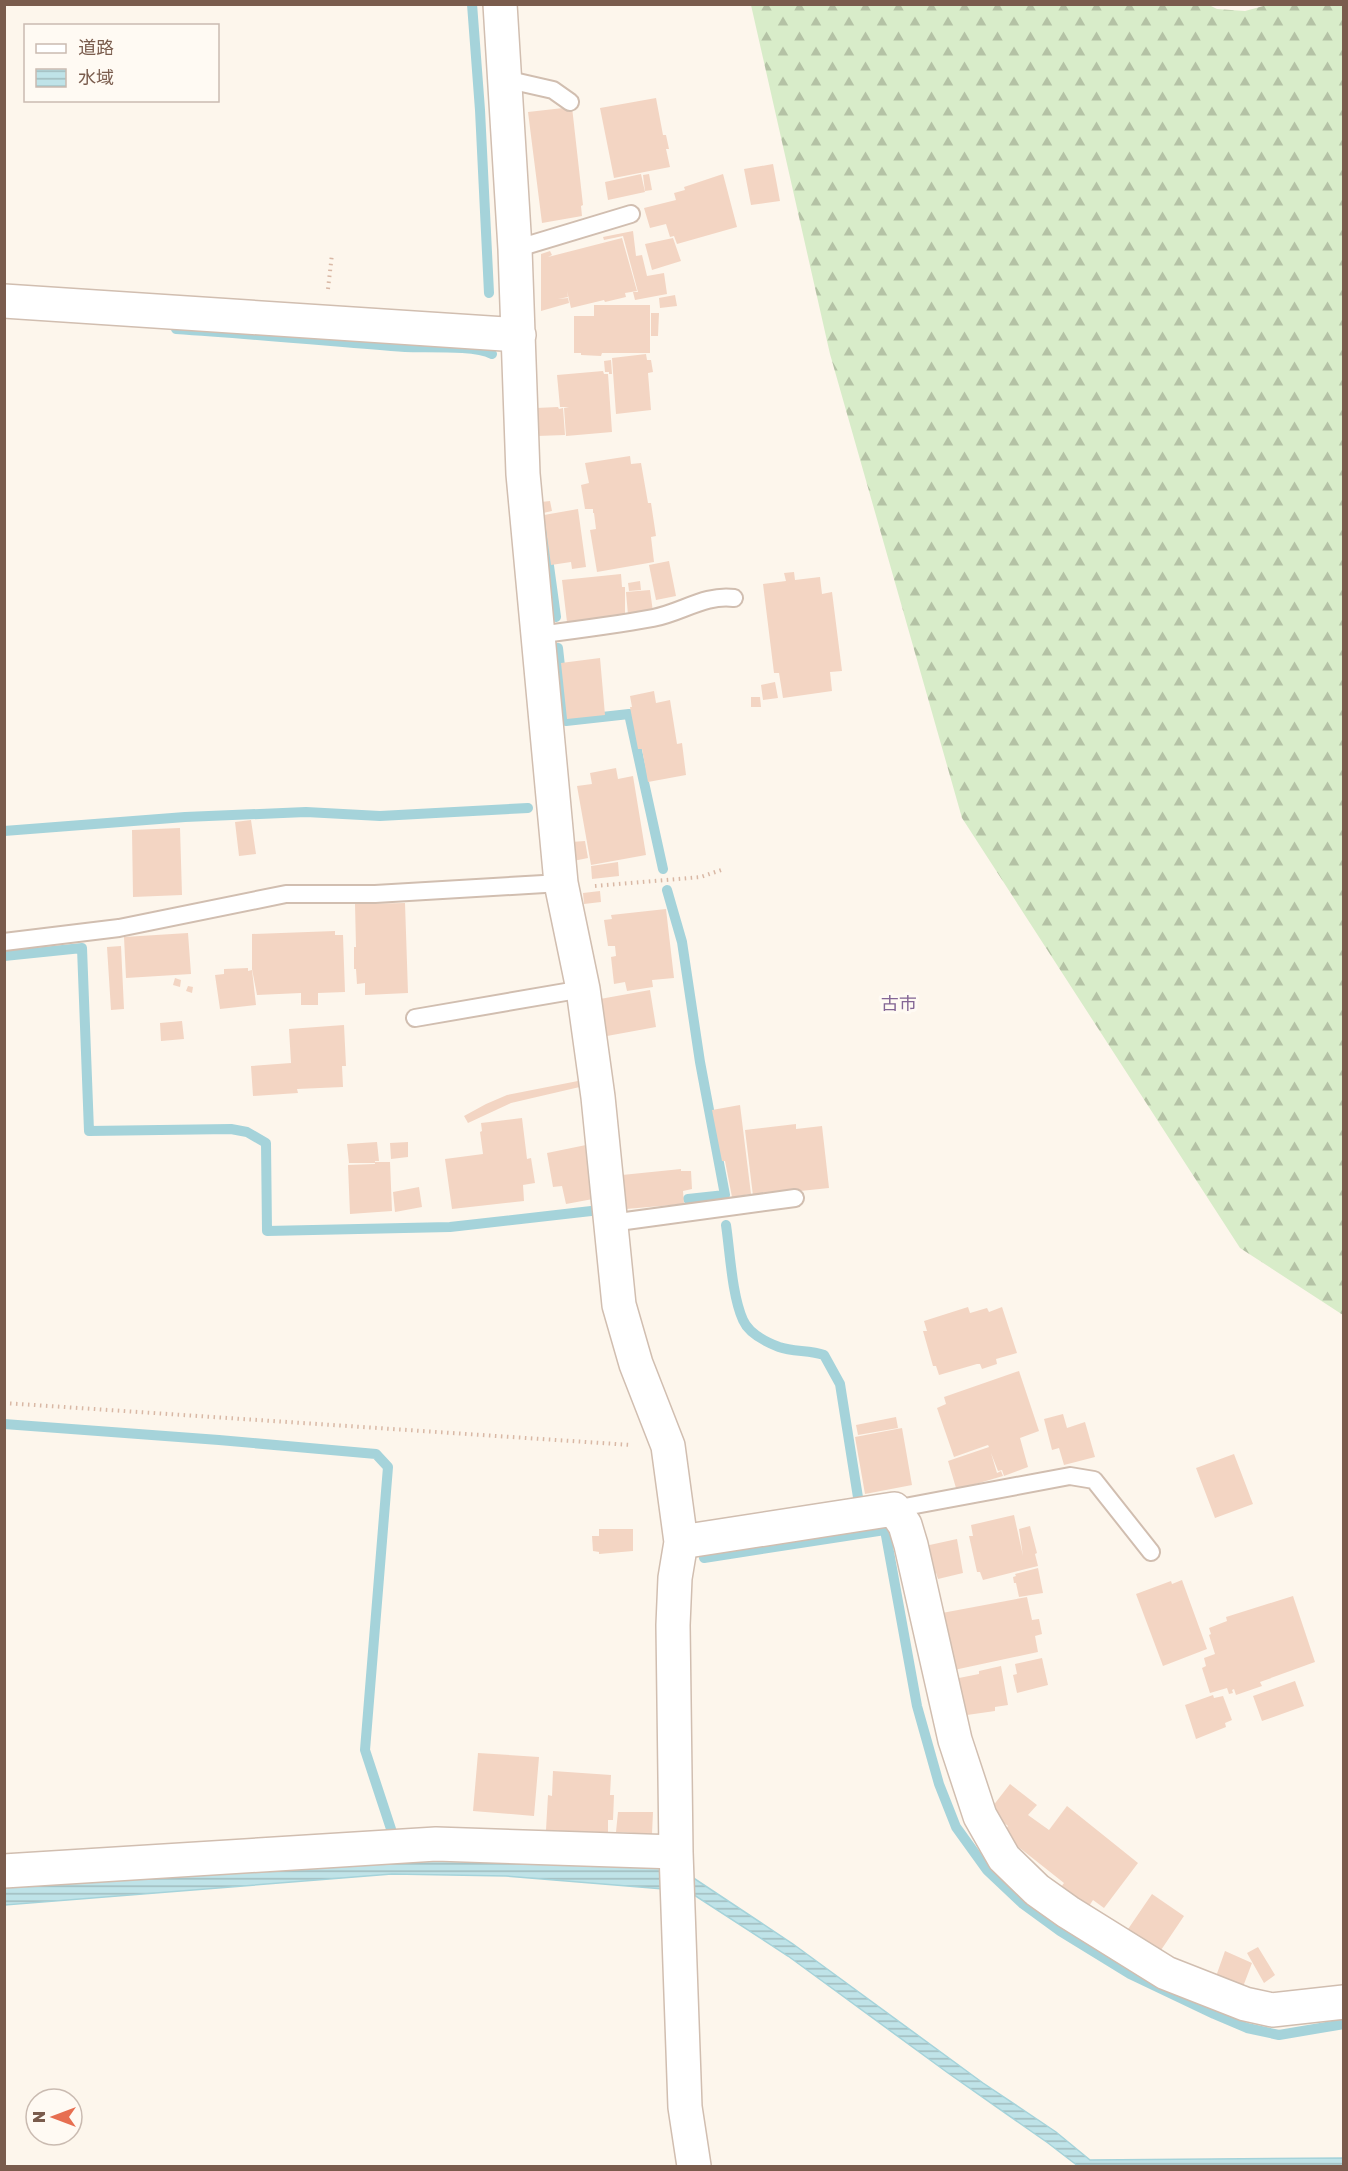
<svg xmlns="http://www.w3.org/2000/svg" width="1348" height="2171" viewBox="0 0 1348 2171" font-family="'Golos Text','Noto Sans JP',sans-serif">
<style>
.forest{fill:url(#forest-firs)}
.water{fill:url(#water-rules);stroke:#a5d3da;stroke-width:1.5}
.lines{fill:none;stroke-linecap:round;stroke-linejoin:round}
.stream{stroke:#a5d3da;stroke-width:10}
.building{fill:#f3d5c3}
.lane-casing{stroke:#d1beb0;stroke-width:20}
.street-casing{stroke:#d1beb0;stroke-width:36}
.path{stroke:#d9b8a5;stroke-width:4;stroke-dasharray:1.5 4.5;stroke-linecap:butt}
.lane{stroke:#fff;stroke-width:16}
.street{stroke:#fff;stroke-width:33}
.labels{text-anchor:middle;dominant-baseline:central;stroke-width:6;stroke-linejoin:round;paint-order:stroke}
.quarter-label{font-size:18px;fill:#846695;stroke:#fffaf3}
</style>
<defs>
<pattern id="forest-firs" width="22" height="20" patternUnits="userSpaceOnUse" patternTransform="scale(1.5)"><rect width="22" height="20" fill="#d8ecc9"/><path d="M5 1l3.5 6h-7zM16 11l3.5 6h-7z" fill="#b4c2a5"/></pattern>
<pattern id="water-rules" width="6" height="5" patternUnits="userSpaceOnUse" patternTransform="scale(1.5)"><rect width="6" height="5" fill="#bfe3e8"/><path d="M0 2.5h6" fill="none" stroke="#a0bbbe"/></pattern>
</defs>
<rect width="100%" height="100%" fill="#fdf6ec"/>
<path class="forest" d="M1209,5L1217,9L1245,11L1267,5H1343V1315L1240,1248L962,818L830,354L751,5Z"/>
<path class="water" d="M310,1858L648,1860L692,1877L793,1944L983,2083L1056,2132L1090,2160L1343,2158V2166H1078L1048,2143L948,2073L788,1956L688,1891L506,1876L392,1874L5,1905V1880Z"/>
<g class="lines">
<path class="stream" d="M472,4L480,110L489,293
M176,329C252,334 329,341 405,347C427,348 474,345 492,354
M543,522L556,617
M558,648L566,721L629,714L663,869
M4,831L185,817L306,812L380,816L528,808
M667,890L682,942L700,1062L725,1195L688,1199
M4,956L82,948L89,1131L231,1129L247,1132L266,1143L267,1231L450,1227L600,1210
M726,1225C730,1252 732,1296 743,1320C749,1334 766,1342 779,1347C793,1352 810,1350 824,1355L840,1384L860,1510
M4,1424L219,1440L376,1454L388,1467L365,1750L391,1829
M704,1558L885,1530L917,1706L939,1784L956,1827L987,1870L1023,1904L1060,1931L1130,1974L1214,2014L1247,2028L1279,2035L1344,2024"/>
</g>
<path class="building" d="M656,98L663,135H666L669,149H666L670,167L614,178L600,108Z
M572,107L583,205L581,206L582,216L542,223L528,112Z
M773,164L780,201L751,205L744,169Z
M641,174L645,192L608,200L605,182Z
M649,174L652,190L645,191L643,175Z
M723,174L737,227L677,244L674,236L670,237L666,224L650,228L644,208L676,200L674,193L685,190L684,187Z
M633,231L636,256L642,255L647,276L664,273L667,294L635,300L633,292H638L623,236L604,240L603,237Z
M622,238L637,291L625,293L626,297L605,302L604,300L571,308L567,291L568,297L558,299L568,298L569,303L541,311V254L550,251L552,255L548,257Z
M673,238L681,261L652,270L645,244Z
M675,295L677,306L660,308L659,298Z
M594,305H650V353H602L601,356L581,355V353H574V316H594Z
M651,313H659L658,336H651Z
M646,354L647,360H651L653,372L648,373L651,410L616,414L612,358Z
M611,360L612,374H609V372H605L604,361Z
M603,371L604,374H608L612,432L566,436L564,408L569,407H560L557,375Z
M558,407L559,409L563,408L565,435L537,436L536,408Z
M630,456L631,464L641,463L648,503H651L656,536L651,537L654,562L597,572L590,530L596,529L594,513H593V509H585L581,485L589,483L585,463Z
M550,501L552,511L543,513L541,502Z
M578,509L586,567L572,569L571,562L551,565L544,515Z
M669,561L676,596L656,600L649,565Z
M794,572L795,580L820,577L822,594L832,592L842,671L830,672L832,691L783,698L779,673H774L763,584L786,581L784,573Z
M621,574L622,587H625V617L567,622L562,580Z
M640,581L641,590L629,591L628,583Z
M650,590L653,612L628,615L626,592Z
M600,658L605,715L567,719L561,663Z
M775,682L778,698L763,700L761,685Z
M654,691L656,703L670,700L677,744L682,743L686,775L648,782L642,749H638L630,707H632L630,696Z
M751,697H760L761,707H751Z
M616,768L618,779L633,776L646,855L591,865L577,786L592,784L590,773Z
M251,820L256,854L239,856L235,822Z
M180,828L182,895L133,897L132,830Z
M585,841L588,858L573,861L571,842Z
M618,862L619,876L592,879L591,866Z
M600,891L601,902L584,904L583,893Z
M405,903L408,993L365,995V983L357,984L356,969H354V947H356L355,904Z
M666,909L674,978L652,980L653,987L627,991L625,982L614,984L611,957L616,956L615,946H608L604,920L612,919L611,915Z
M335,931V935H343L345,992L318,993V1005H301V993L257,995L252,969V934Z
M188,933L191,974L126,978L124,937Z
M121,946L124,1009L111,1010L107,947Z
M248,968V971L252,970L256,1005L220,1009L215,975L224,974V969Z
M175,978L181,980L180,987L173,985Z
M188,986L193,987L192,993L186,991Z
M650,990L656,1027L607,1036L600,999Z
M182,1021L184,1039L161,1041L160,1023Z
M344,1025L346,1066H342L343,1087L297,1089L298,1093L253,1096L251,1066L291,1063L289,1029Z
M583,1080L584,1086L511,1103L468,1123L464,1116L486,1104L507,1095Z
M740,1105L751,1194L732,1197L725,1161H722L712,1110Z
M522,1118L527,1159L531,1158L535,1183L523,1185L524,1201L452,1209L445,1159L483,1154L480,1132L482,1131L481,1123Z
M796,1124V1129L822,1126L829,1188L753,1196L745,1130Z
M377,1142L379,1161H375V1163H349L347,1144Z
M408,1142V1157L391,1159L390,1143Z
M586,1145L593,1199L566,1204L562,1186L553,1187L547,1153Z
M375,1162H390L392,1211L350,1214L348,1165L375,1164Z
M681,1169V1171H691L692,1189L683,1191L684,1204L626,1209L622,1175Z
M419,1187L422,1207L395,1212L393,1192Z
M968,1307L970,1313L987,1308L989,1312L1002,1307L1017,1353L996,1359L997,1364L982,1369L980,1364H977L939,1375L936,1366H933L923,1331H927L924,1321Z
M1019,1371L1039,1431L1020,1438L1028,1467L1004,1476L1002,1470L998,1471L991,1453L997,1473L1001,1471L1003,1476L962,1488H956L948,1461L989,1447L988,1445L954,1457L937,1408L946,1404L944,1397Z
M1063,1414L1067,1428L1085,1422L1095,1457L1064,1465L1059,1448L1052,1450L1044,1419Z
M896,1417L898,1428L858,1435L856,1425Z
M902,1428L912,1485L865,1494L855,1437Z
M1234,1454L1253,1504L1215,1518L1196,1468Z
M1014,1515L1023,1556L1019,1529L1030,1526L1037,1553L1035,1554L1038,1566L983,1580L980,1572H977L969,1536H973L971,1525Z
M599,1529H633V1551L599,1554V1552L593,1551L592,1536H599Z
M957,1539L963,1573L938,1579L936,1573L932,1574L925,1546Z
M1038,1568L1043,1593L1019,1597L1016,1583H1014L1013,1577L1016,1576L1015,1574Z
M1182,1580L1207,1649L1163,1666L1136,1594L1171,1581L1172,1584Z
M1293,1596L1315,1662L1260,1682L1262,1686L1236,1695L1234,1689L1232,1690L1233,1693L1229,1694L1227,1688L1210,1693L1202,1668L1206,1666L1204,1658L1215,1654L1209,1635L1211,1634L1209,1628L1227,1621L1226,1617Z
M1027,1597L1032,1620L1039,1619L1042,1634L1035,1636L1038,1652L954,1670L942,1613Z
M1042,1658L1048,1685L1017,1693L1013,1675L1017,1674L1015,1664Z
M1001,1666L1008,1705L995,1707V1711L967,1715V1712L961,1713L954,1679L979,1674V1671Z
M1295,1681L1304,1706L1262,1721L1253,1696Z
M1213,1695L1214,1698L1223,1696L1232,1720L1225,1723L1226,1727L1196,1739L1185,1705Z
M478,1753L539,1757L534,1816L473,1811Z
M553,1771L611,1775L610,1795H614L613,1820H608V1834L546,1830L548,1795L552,1796Z
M1010,1784L1037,1805L1028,1815L1049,1830L1067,1806L1138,1863L1104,1908L1093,1900L1087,1909L1061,1887L1064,1883L1002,1834L1008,1826L989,1811Z
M618,1812H653L652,1834L616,1832Z
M1152,1894L1184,1916L1157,1956L1124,1935Z
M1258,1947L1275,1975L1264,1983L1247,1953Z
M1225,1951L1252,1963L1241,1992L1214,1982Z"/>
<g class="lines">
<defs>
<path id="lane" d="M505,79L553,90L570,102
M515,249L631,214
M537,635C576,630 615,625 653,618C681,613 705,594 734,598
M4,942L119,928L286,894H375L561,883
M415,1018L583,989
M611,1223L795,1198
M894,1509L1070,1476L1094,1480L1151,1552"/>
<path id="street" d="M500,4L515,249L523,474L561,883L583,989L598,1097L619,1305L636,1364L668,1446L681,1542L675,1578L673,1625L676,1852L685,2107L694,2166
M4,301L519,335
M681,1542L894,1509L905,1525L911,1545L955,1740L980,1816L1004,1858L1037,1890L1068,1912L1166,1973L1245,2004L1272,2010L1344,2002
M4,1871L436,1844L676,1852"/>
</defs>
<use href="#lane" class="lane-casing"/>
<use href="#street" class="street-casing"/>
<path class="path" d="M328,289L332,254
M595,886L701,877L721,870
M4,1403L631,1445"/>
<use href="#lane" class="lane"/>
<use href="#street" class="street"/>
</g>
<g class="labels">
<g class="quarter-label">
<text x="899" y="1003">古市</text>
</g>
</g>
<rect width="1348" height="2171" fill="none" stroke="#7a5c4d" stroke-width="12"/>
<rect x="24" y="24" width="195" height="78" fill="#fffaf3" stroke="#cabbb1" stroke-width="1.5"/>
<rect x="36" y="44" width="30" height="9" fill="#ffffff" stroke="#cabbb1" stroke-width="1.5"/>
<text x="78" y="54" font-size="18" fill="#7a5c4d">道路</text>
<rect x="36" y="69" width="30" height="18" fill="url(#water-rules)" stroke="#cabbb1" stroke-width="1.5"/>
<text x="78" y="84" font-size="18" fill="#7a5c4d">水域</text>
<g transform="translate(54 2117) rotate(270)"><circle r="28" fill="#fffaf3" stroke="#cabbb1" stroke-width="1.5"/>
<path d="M0-4.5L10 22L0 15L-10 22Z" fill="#e76f51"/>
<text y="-9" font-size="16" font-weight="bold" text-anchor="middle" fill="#7a5c4d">N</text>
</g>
</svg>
